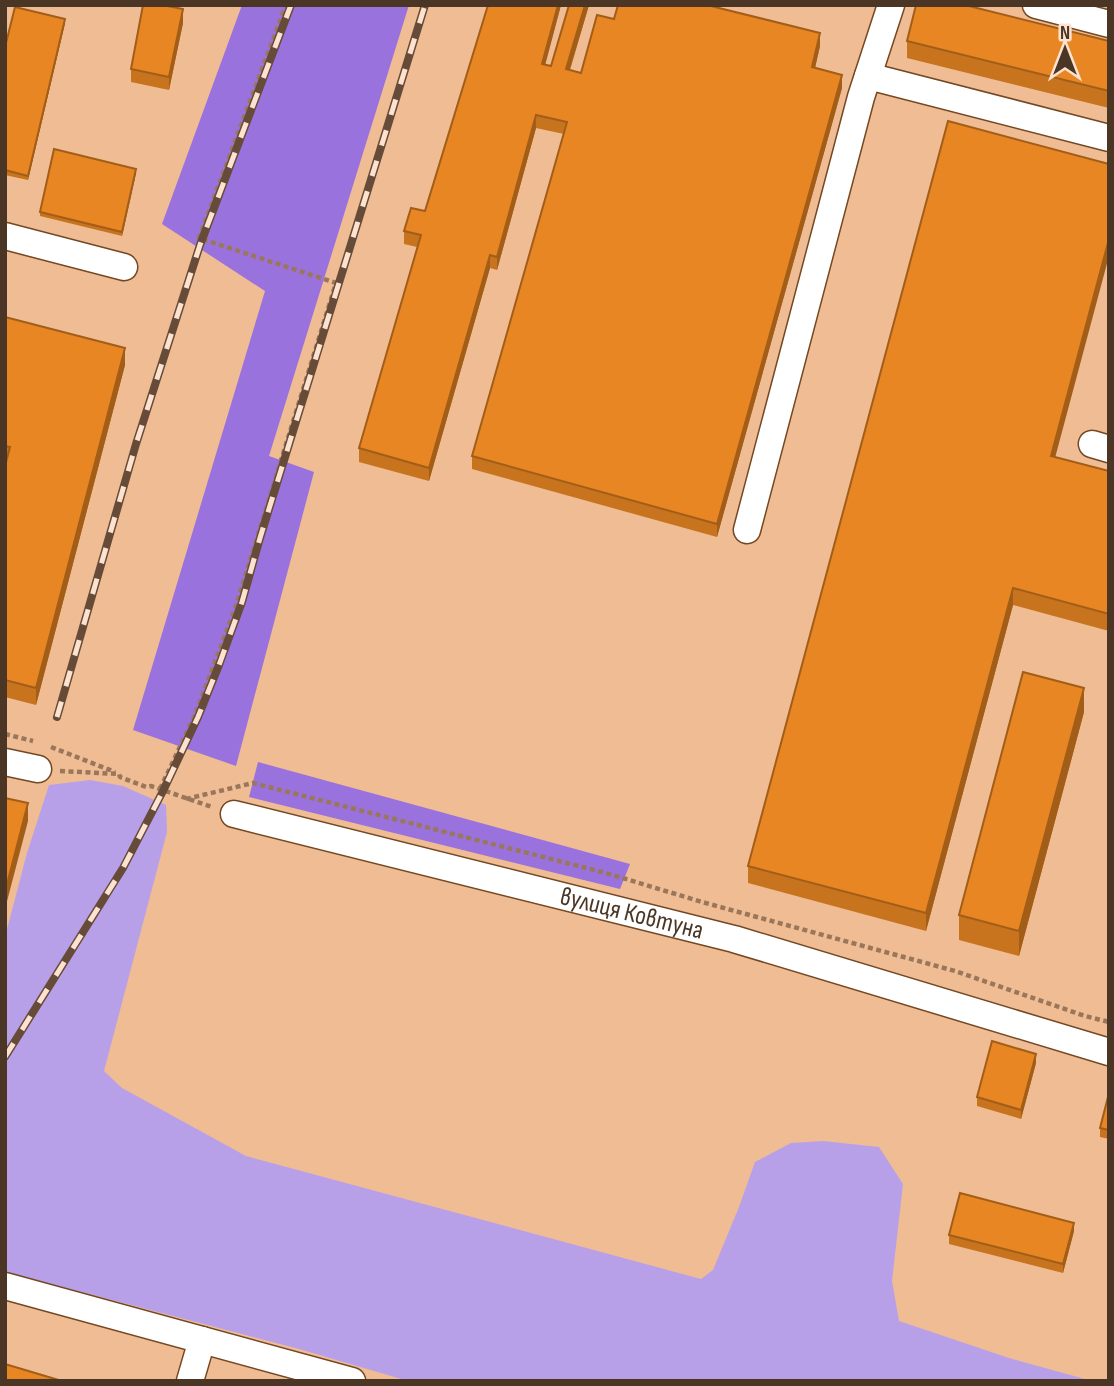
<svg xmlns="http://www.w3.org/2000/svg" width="1114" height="1386" viewBox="0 0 1114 1386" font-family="'Sofia Sans Condensed',sans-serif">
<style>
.green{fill:#b8a0e9}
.forest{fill:#9972dd}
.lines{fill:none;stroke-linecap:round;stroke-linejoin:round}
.minor-casing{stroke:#744823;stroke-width:29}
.path{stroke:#9a775b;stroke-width:4.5;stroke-dasharray:5 3.5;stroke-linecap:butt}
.minor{stroke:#fff;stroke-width:26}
.rail-casing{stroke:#664c38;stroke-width:8}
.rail{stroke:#fde3cf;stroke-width:5;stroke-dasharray:16;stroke-linecap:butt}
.wall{fill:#c8731e}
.shaded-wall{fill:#a25e18}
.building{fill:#e88623;stroke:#a25e18;stroke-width:2}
.labels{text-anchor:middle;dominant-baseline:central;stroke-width:7;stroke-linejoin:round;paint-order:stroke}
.street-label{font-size:26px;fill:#4b3626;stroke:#fde3cf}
</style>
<rect width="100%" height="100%" fill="#efbc94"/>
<path class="green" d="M90,780L123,786L166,805L167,832L104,1071L122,1088L246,1156L701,1279L713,1270L739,1207L755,1162L791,1143L823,1141L879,1147L903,1184L892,1281L899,1321L1009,1358L1092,1381H408L299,1349L5,1272V937L27,853L49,785Z"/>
<path class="forest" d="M242,5H409L269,456L314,472L236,766L133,730L265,291L162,224Z
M258,762L630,864L620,889L249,797Z"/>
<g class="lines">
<defs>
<g id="minor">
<path d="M1036,5L1109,24"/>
<path d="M868,76L1109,138"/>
<path d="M5,236L124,267"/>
<path d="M1092,444L1109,449"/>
<path d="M747,530L861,97L891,5"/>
<path d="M5,762L38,769"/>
<path id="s1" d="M234,814L734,939L1109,1052"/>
<path d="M5,1286L352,1381"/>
<path d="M190,1381L202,1340"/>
</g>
</defs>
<use href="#minor" class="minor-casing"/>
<path class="path" d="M5,734L33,741
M51,747L115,772
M60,771L119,774L120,777L146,787L151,786L212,807
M160,789L195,715L235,609L336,283L199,238L286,5
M186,799L253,783L606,873L702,902L955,971L1085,1016L1109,1022"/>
<use href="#minor" class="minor"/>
<defs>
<path id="rail" d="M57,717L136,444L200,245L291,5
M5,1057L123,868L163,791L198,717L219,665L242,602L260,538L425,5"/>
</defs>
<use href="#rail" class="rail-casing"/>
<use href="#rail" class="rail"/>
</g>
<path class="wall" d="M561,5L545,64L551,66L589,5L570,70L581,73L614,19L820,46L815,68L842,88L717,537L472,469V456L564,134L536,128L497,270L490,268L429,481L359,462V448L417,247L404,244V231L425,211Z
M65,23L28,180L5,175V47Z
M183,23L169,90L131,82V69Z
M907,41H1109V108L907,58Z
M136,173L122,236L40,216V212Z
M5,317L125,365L36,705L5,697Z
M1055,457L1109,471V631L1013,605L926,931L748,883V866Z
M1084,712L1019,956L959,940V915Z
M1036,1063L1021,1119L977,1106V1097Z
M1109,1093V1139L1100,1137V1128Z
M1074,1231L1063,1273L949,1244V1235Z"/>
<path class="shaded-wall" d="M558,5H561L542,77V64Z
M585,5H589L566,82V69Z
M183,9V23L169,90V77Z
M65,19V23L28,180V176Z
M820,33V46L812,81V67Z
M842,75V88L717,537V524Z
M536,115V128L497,270V257Z
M136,169V173L122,236V232Z
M1109,239V256L1051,473V456Z
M490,255V268L429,481V468Z
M125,348V365L36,705V688Z
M1013,588V605L926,931V913Z
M1084,688V712L1019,956V931Z
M28,803V821L5,909V892Z
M1036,1054V1063L1021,1119V1110Z
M1074,1223V1231L1063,1273V1264Z"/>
<path class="building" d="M143,5H162L183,9L169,77L131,69Z
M488,5H558L542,64L551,66L569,5H585L566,69L581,73L597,15L614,19L618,5H707L820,33L812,67L842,75L717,524L472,456L567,122L536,115L497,257L490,255L429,468L359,448L421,235L404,231L411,208L425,211Z
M916,5H965L1109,41V91L907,41Z
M15,7L65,19L28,176L5,170V47Z
M948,121L1109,164V239L1051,456L1109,471V614L1013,588L926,913L748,866Z
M54,149L136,169L122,232L40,212Z
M5,317L125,348L36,688L5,680V466L10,447L5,446Z
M1023,672L1084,688L1019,931L959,915Z
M5,798L28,803L5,892Z
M992,1041L1036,1054L1021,1110L977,1097Z
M1109,1093V1130L1100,1128Z
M960,1193L1074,1223L1063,1264L949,1235Z
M5,1364L62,1381H5Z"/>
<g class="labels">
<g class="street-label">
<text stroke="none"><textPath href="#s1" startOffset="410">вулиця Ковтуна</textPath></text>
</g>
</g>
<rect width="1114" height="1386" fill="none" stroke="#4b3626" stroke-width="14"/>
<g transform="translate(1065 49)" stroke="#fde3cf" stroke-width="5" paint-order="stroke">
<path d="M0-5L12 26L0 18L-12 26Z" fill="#4b3626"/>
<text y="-10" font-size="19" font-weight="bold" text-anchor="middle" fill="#4b3626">N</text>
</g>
</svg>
